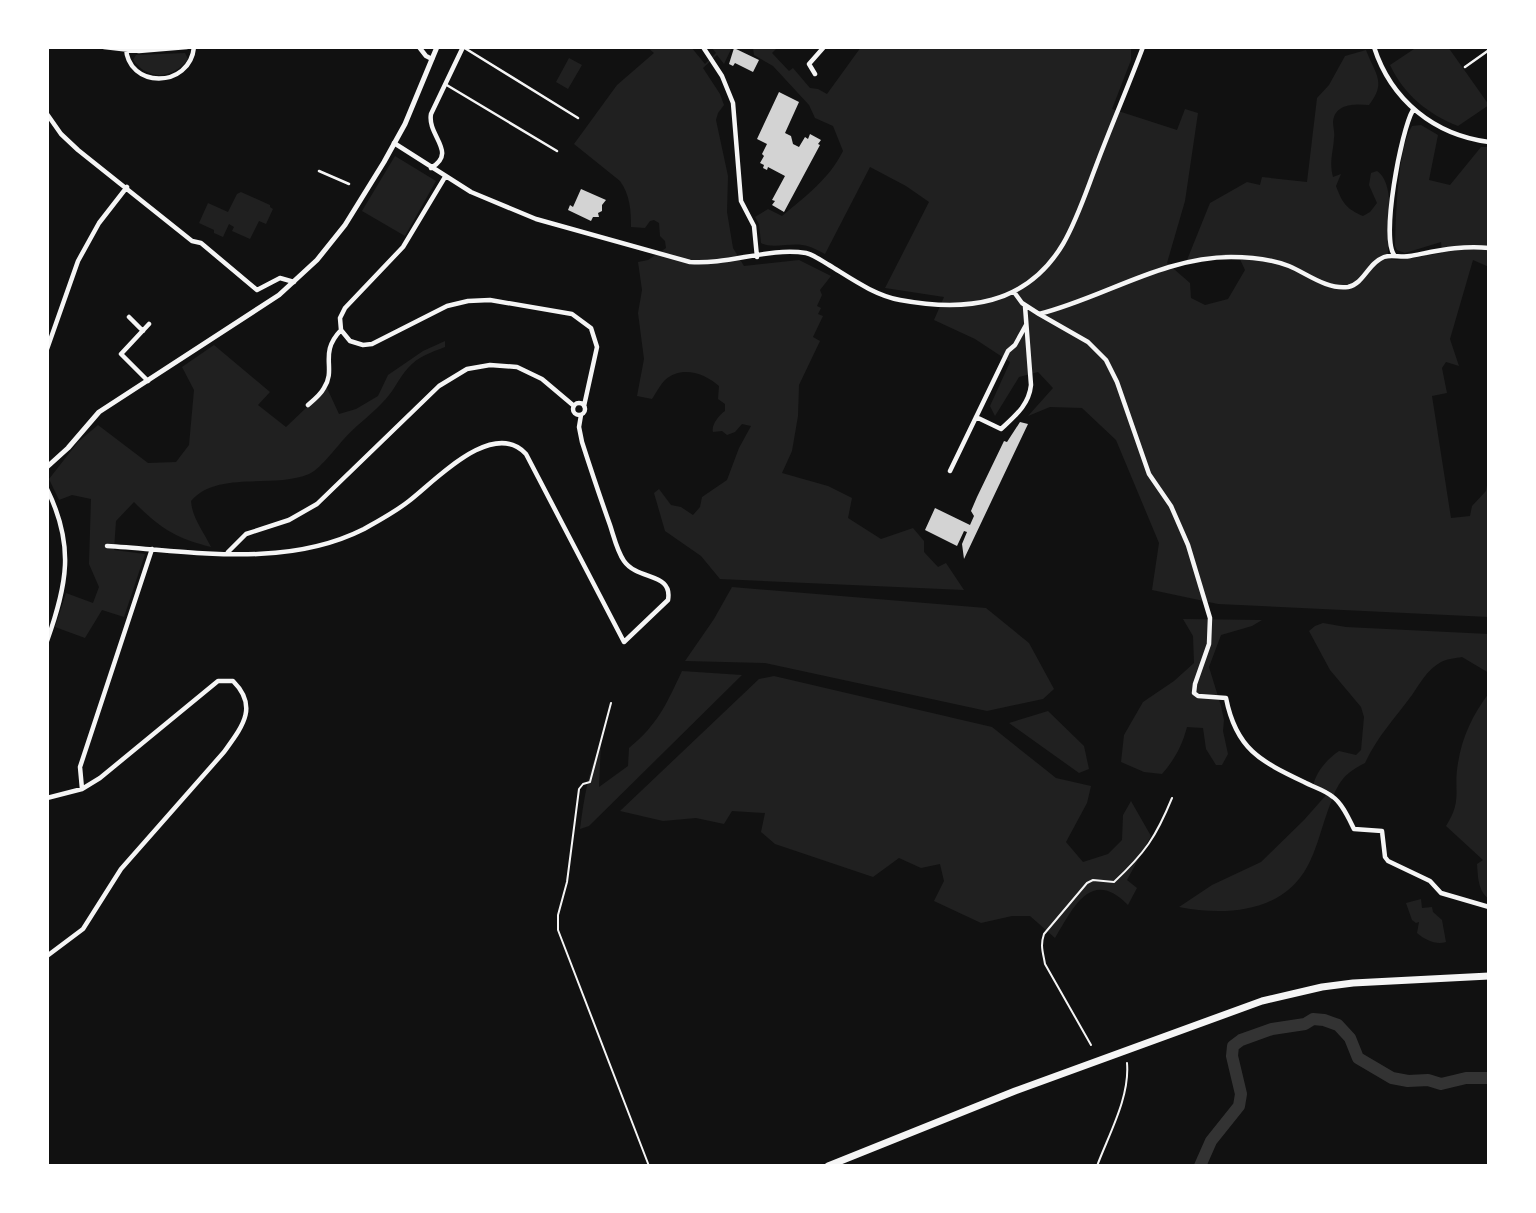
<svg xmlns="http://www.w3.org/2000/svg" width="1536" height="1213" viewBox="0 0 1536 1213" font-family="Poppins,sans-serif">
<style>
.green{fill:#202020}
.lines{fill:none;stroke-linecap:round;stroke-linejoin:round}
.river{stroke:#333;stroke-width:12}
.building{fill:#d3d3d3}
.path{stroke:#f5f5f5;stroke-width:2}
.pedestrian{stroke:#f5f5f5;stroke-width:2.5}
.minor{stroke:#f5f5f5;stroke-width:4.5}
.tertiary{stroke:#f5f5f5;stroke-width:5}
.trunk{stroke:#f5f5f5;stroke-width:7}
</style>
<rect width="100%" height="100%" fill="#111"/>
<path class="green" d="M647,47H691L705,64L716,53L711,47H732L724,64L717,55L703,68L720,94L724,105L718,113L716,120L728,176L727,212L733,248L744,266L799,260L831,276L820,290L822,295L817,306L821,308L818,314L823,316L813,337L820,341L799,385L798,416L792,451L782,473L828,486L852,498L848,518L881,539L913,528L924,541V552L938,567L946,563L964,590L720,579L701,556L665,531L654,493L659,489L671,505L681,507L693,515L700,507L702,497L727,480L739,448L751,426L742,424L735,432L727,435L722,431L713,432C711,425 719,415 725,411V404L718,399L719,386C705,373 681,365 665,380C660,385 656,393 652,399L637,396L644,359L638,313L642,290L638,262L648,260L666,248L665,241L660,236L659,223L654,220L650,221L645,228L631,227C631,210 630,195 620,181L574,144L617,85L654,53Z
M737,47H778L772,53L789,71L793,68L810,88L818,89L827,94L861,47H1131V60L1112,109L1177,130L1185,109L1198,113L1185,201L1167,263L1190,283L1191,298L1205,305L1228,299L1245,270L1238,255L1212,256L1187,260L1210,203L1247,182L1260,185L1262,177L1307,182L1317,98L1329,85L1345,56L1366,50C1375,74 1387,82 1369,105C1355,104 1335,103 1333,122C1333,127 1335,133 1334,138C1333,153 1329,162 1333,177L1341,174L1336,186C1342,202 1346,209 1363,216L1370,212L1377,203L1369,185L1371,173L1377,171C1397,184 1387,235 1388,259L1397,260L1442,253L1441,242L1405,253L1397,250L1395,246C1396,217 1397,150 1412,126L1421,125L1438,135L1429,180L1450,185L1481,147H1489V267L1473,260L1450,339L1459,366L1446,362L1442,368L1447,393L1432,396L1451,518L1470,516L1472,506L1486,491L1489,473V617L1218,604L1152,590L1159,543L1116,440L1082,408L1050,407L1028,416L1053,388L1038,372L1019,377L995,416L990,406L1010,362L975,339L934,320L944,297L885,288L929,202L906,186L870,167L825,254C817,250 811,246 802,245C790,243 771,249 761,243L759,224L755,217L768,209L782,216C806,196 829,179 843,151L833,126L815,118L809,105L773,66L754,55L753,48Z
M1417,47H1448L1489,105L1458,126C1428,114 1404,95 1390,65Z
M185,53L188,59C174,79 148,81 133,60L136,55Z
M569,58L582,65L568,89L556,82Z
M395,156L436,181L405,236L362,211Z
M241,192L270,205V207L273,209L266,224L259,221L250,239L232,231L234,227L229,224L223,237L214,233V230L199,223L208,203L228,212L237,194Z
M445,341V347C432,352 417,357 408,368C398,379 393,393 382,403C370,416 355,426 343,440C335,449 319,470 309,474C274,489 217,470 191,501C192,518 204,532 211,547C175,538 160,528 134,502L116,521L114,550L145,554L124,617L102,610L85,638L55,627L66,593L93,603L99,587L89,564L91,499L72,495L59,500L49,479L78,442L98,425L148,463L176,462L189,445L194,390L182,367L214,345L270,392L258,405L286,427L327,388L339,414L356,409L378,396L388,375L423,351Z
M732,587L986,608L1029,643L1054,689L1043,699L987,711L765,663L685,661L714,619Z
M1183,619L1262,620L1252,626L1221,635L1209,667L1221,706L1224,720L1223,731L1228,754L1222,765H1216L1206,749L1203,728L1187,727C1182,746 1175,759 1162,774L1144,772L1121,762L1124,735L1143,702L1174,681L1194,663L1193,636Z
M1323,623L1346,627L1489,634V673L1462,657C1456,658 1447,659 1441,662C1427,670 1420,683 1412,695C1395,718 1377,737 1365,763C1338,776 1336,789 1326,816C1320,833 1316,851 1307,867C1282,913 1225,916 1179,907L1212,885L1261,862L1304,820L1327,794L1313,786C1316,772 1327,759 1339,751L1356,755L1361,750L1364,717L1361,707L1330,670L1309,631L1315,626Z
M682,671L742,675L589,826L580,829C584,799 588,771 601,743L599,787L628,766L629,748C658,724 666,705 682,671Z
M774,676L992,727L1056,778L1091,786L1087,803L1066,842L1083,862L1108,854L1122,840L1123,815L1131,801L1151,836L1127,880L1137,888L1128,905C1091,867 1073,908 1055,938L1030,916H1012L981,923L934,901L944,881L940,864L921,868L899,858L873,877L775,844L761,832L765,813L732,811L724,824L696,818L663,821L620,811L759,679Z
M1489,693V899C1478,891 1478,877 1477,864L1483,860L1446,826C1463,800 1453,790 1458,763C1462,737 1473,714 1489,693Z
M1048,711L1084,746L1089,769L1079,773L1009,723Z
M1421,899L1422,908L1432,907L1433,912L1442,920L1446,942C1436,945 1425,940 1417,933L1419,922L1416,923L1412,920L1406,903Z"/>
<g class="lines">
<path class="river" d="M1200,1166L1211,1141L1239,1106L1241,1094L1232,1056L1233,1046L1241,1040L1272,1029L1305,1024L1313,1019L1324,1020L1338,1025L1350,1038L1358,1058L1392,1078L1408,1081L1428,1080L1441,1084L1466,1078H1489"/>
</g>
<path class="building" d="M734,48L759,60L753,72L735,63L733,66L729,64Z
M779,92L799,102L785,133L791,136L793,144L799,147L805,137L808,139L810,134L821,140L818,144L820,145L784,212L772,205L775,201L772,200L785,176L768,167L767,170L763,168L764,165L760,163L764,156L762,154L767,144L757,139Z
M581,189L606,200L602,205V211L598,213L599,217H593L591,221L568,210L570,205L573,207Z
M1020,422L1028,424L964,559L962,544L967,532L964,531L957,546L925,530L935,508L970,525L974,516L971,511L977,497L1004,441L1007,442Z"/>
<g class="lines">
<path class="path" d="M611,703L590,782L583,784L579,789L567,882L558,915V930L649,1166
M1091,1045L1045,964C1043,952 1040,946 1044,934L1087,883L1093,880L1114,882C1145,853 1156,837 1172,798
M1097,1166C1109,1134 1130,1097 1127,1063"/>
<path class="pedestrian" d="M463,47L578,118
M1465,67L1489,50
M445,84L557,151
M319,171L349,184"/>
<path class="minor" d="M104,47L139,51L187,47
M126,47C127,89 190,89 194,47
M419,47L426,56L432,59
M703,47L722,76L733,103L741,201L754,226L757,257
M1374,47C1391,100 1434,135 1489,142
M815,74L809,64L824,47
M47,114L61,134L78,150L192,241L201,243L257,290L280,278L294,282
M394,143L471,192L536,219L690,262C728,265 769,247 806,253C814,255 822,261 829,265C852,279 874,295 900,300C965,312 1026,306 1063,244C1077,220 1086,192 1096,166C1111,126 1128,87 1143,47
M431,168C458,152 427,136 431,114L463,47
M445,177L403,247L345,308L340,318L341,330L350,341L363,345L372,344L447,306L468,301L490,300L572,314L591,328L597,347L584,406
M1395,256C1380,241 1401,130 1413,110
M1014,292L1022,303L1039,314C1103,298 1163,257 1231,257C1250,257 1271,259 1289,266C1306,273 1327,290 1348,287C1364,284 1368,263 1384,257C1392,254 1401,258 1410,256C1437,251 1461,245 1489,248
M1039,314L1088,342L1106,360L1117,382L1149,474L1171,506L1188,545L1210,618L1209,644L1195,684L1194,693L1198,696L1226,698C1236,749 1260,761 1304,782C1313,787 1325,790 1333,797C1342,803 1349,819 1354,829L1382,831L1385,857L1388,861L1430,881L1441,893L1489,907
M129,317L143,331
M47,349L78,261L99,223L127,187
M148,381L121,354L149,324
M573 409a6 6 0 1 1 12 0a6 6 0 1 1-12 0Z
M308,405C314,400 321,394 324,388C337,368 318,354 341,330
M976,417L1001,429C1015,416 1029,405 1031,385L1025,306
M950,471L1008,351L1015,345L1026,325
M47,489C75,546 67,584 47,641
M107,546C192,551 285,569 364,529C380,520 395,512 409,501C435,481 493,418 526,454L624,642L668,600C673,572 638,581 624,561C617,551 614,537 610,525C600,497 591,470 582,442L579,427L581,415
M228,552L246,534L289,520L317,504L439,386L467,369L490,365L517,367L542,379L574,406
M82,789L80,767L152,549
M47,798L82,789L100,778L218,681H233C259,707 242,727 224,752L121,869L83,929L47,956"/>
<path class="tertiary" d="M47,467L68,448L99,412L279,295L317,260L345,225L384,162L405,124L437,47"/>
<path class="trunk" d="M828,1166L1015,1091L1262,1001L1322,987L1353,983L1489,976"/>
</g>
<rect width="1536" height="1213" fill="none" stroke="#ffffff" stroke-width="98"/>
</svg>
